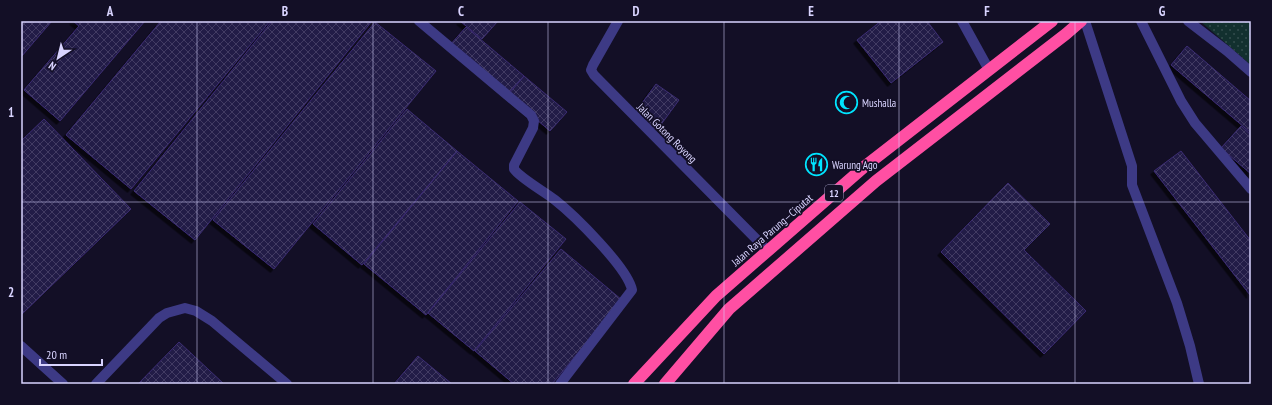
<svg xmlns="http://www.w3.org/2000/svg" width="1272" height="405" viewBox="0 0 1272 405" font-family="'PT Sans Narrow',sans-serif">
<style>
.grass{fill:url(#grass-dots)}
.building{fill:url(#building-cross-hatch);stroke:#3b2d73;filter:url(#shadow)}
.lines{fill:none;stroke-linecap:round;stroke-linejoin:round}
.lane{stroke:#3d3a85;stroke-width:10}
.street{stroke:#3d3a85;stroke-width:10}
.highway{stroke:#ff4fa3;stroke-width:12}
.grid{fill:none;stroke:#d9d4ff;stroke-width:1;stroke-opacity:0.55}
.labels{text-anchor:middle;dominant-baseline:central;stroke-width:3.5;stroke-linejoin:round;paint-order:stroke}
.shield{fill:#130f26;stroke:#9e99be;stroke-width:1}
.shield-label{font-size:10px;font-weight:bold;fill:#d9d4ff}
.poi-label{font-size:11px;fill:#d9d4ff;stroke:#130f26;text-anchor:start}
.street-label{font-size:11px;fill:#d9d4ff;stroke:#130f26}
.neatline{fill:none;stroke:#d9d4ff;stroke-width:1.5}
.grid-label{font-size:13px;text-anchor:middle;font-weight:bold;fill:#d9d4ff}
</style>
<defs>
<pattern id="grass-dots" width="8" height="8" patternUnits="userSpaceOnUse"><rect width="8" height="8" fill="#12302f"/><path d="M2 2h.1M6 6h.1" fill="none" stroke="#344d4e" stroke-width="1.8" stroke-linecap="round"/></pattern>
<pattern id="building-cross-hatch" width="8" height="8" patternUnits="userSpaceOnUse"><rect width="8" height="8" fill="#241b47"/><path d="M0 0l8 8M0 8l8-8" fill="none" stroke="#433b63"/></pattern>
<filter id="shadow"><feDropShadow dx="-3.5" dy="3.5" stdDeviation="0" flood-color="#0009"/></filter>
</defs>
<rect width="100%" height="100%" fill="#130f26"/>
<path class="grass" d="M1200,21H1251V65Z"/>
<path class="building" d="M21,21H52L21,57Z
M73,21H145L60,121L24,90L79,26Z
M161,21H270L131,189L66,135Z
M272,21H372L195,240L134,191Z
M460,21H498L482,39Z
M881,21H927L943,42L891,83L857,40Z
M375,22L436,71L274,269L213,220Z
M466,27L524,76L507,94L450,45Z
M1187,46L1251,101V133L1171,65Z
M524,76L567,112L550,131L508,95Z
M656,84L679,100L657,130L634,114Z
M407,109L457,151L362,265L313,224Z
M44,119L131,209L21,315V141Z
M1241,126L1251,135V174L1221,148Z
M457,151L518,201L426,315L364,264Z
M1181,151L1251,241L1250,295L1154,171Z
M1008,183L1050,224L1024,250L1086,311L1044,354L941,252Z
M520,202L566,239L474,351L428,313Z
M561,249L622,300L552,384H514L475,351Z
M179,342L224,384H138Z
M418,356L452,384H394Z"/>
<g class="lines">
<path class="lane" d="M419,21L531,115L534,121L533,128L514,165V169C520,178 545,192 555,200C574,215 628,268 632,290L560,384
M1141,21L1181,101L1195,123L1251,189
M1188,21L1227,51L1251,72
M21,346L63,384
M96,384L159,318L167,313L185,308L196,311L212,321L287,384"/>
<path class="street" d="M618,21L593,65L591,70L594,75L768,251
M962,21L989,70
M1085,21L1132,166V185L1177,303L1190,346L1199,384"/>
<path class="highway" d="M634,384L716,296L864,167L1052,21
M665,384L729,309L876,181L1066,34L1081,21"/>
</g>
<path class="grid" d="M197,21V384M373,21V384M548,21V384M724,21V384M899,21V384M1075,21V384M21,202H1251"/>
<defs>
<symbol id="mosque-ring" viewBox="-11 -11 22 22"><circle r="9.5" fill="#130f26" stroke="#00e5ff" stroke-width="1.5"/><path d="M3.5-4.9A6 6 0 1 0 3.5 4.9A5 5 0 1 1 3.5-4.9Z" fill="#00e5ff"/></symbol>
<symbol id="restaurant-ring" viewBox="-11 -11 22 22"><circle r="9.5" fill="#130f26" stroke="#00e5ff" stroke-width="1.5"/><path d="M-5-6h1v4h1v-4h1v4h1v-4h1v5L-1.5 .5V6h-2V.5L-5-1ZM5-6V6H3V1.5H1.5Q1.5-4 5-6Z" fill="#00e5ff"/></symbol>
</defs>
<g fill-rule="evenodd">
<use href="#mosque-ring" x="834" y="90" width="25" height="25"/>
<use href="#restaurant-ring" x="804" y="152" width="25" height="25"/>
</g>
<g class="labels">
<rect class="shield" x="825" y="185" width="18" height="16" rx="3"/>
<g class="shield-label">
<text x="834" y="193">12</text>
</g>
<g class="poi-label">
<text x="862" y="103">Mushalla</text>
<text x="832" y="165">Warung Ago</text>
</g>
<g class="street-label">
<text transform="translate(667 133) rotate(45)">Jalan Gotong Royong</text>
<text transform="translate(772 230) rotate(-41)">Jalan Raya Parung—Ciputat</text>
</g>
</g>
<rect width="1272" height="405" fill="none" stroke="#130f26" stroke-width="44"/>
<g transform="translate(58 58) rotate(215)" stroke="#130f26" stroke-width="3" paint-order="stroke">
<path d="M0-3L7 15L0 10L-7 15Z" fill="#d9d4ff"/>
<text y="-6" font-size="11" font-weight="bold" text-anchor="middle" fill="#d9d4ff">N</text>
</g>
<path d="M40 359v6h62v-6" fill="none" stroke="#d9d4ff" stroke-width="2"/>
<text x="46" y="359" font-size="12" fill="#d9d4ff" stroke="#130f26" stroke-width="3" paint-order="stroke">20 m</text>
<rect x="22" y="22" width="1228" height="361" class="neatline"/>
<g class="grid-label">
<text x="110" y="16">A</text>
<text x="285" y="16">B</text>
<text x="461" y="16">C</text>
<text x="636" y="16">D</text>
<text x="811" y="16">E</text>
<text x="987" y="16">F</text>
<text x="1162" y="16">G</text>
<text x="11" y="117">1</text>
<text x="11" y="297">2</text>
</g>
</svg>
